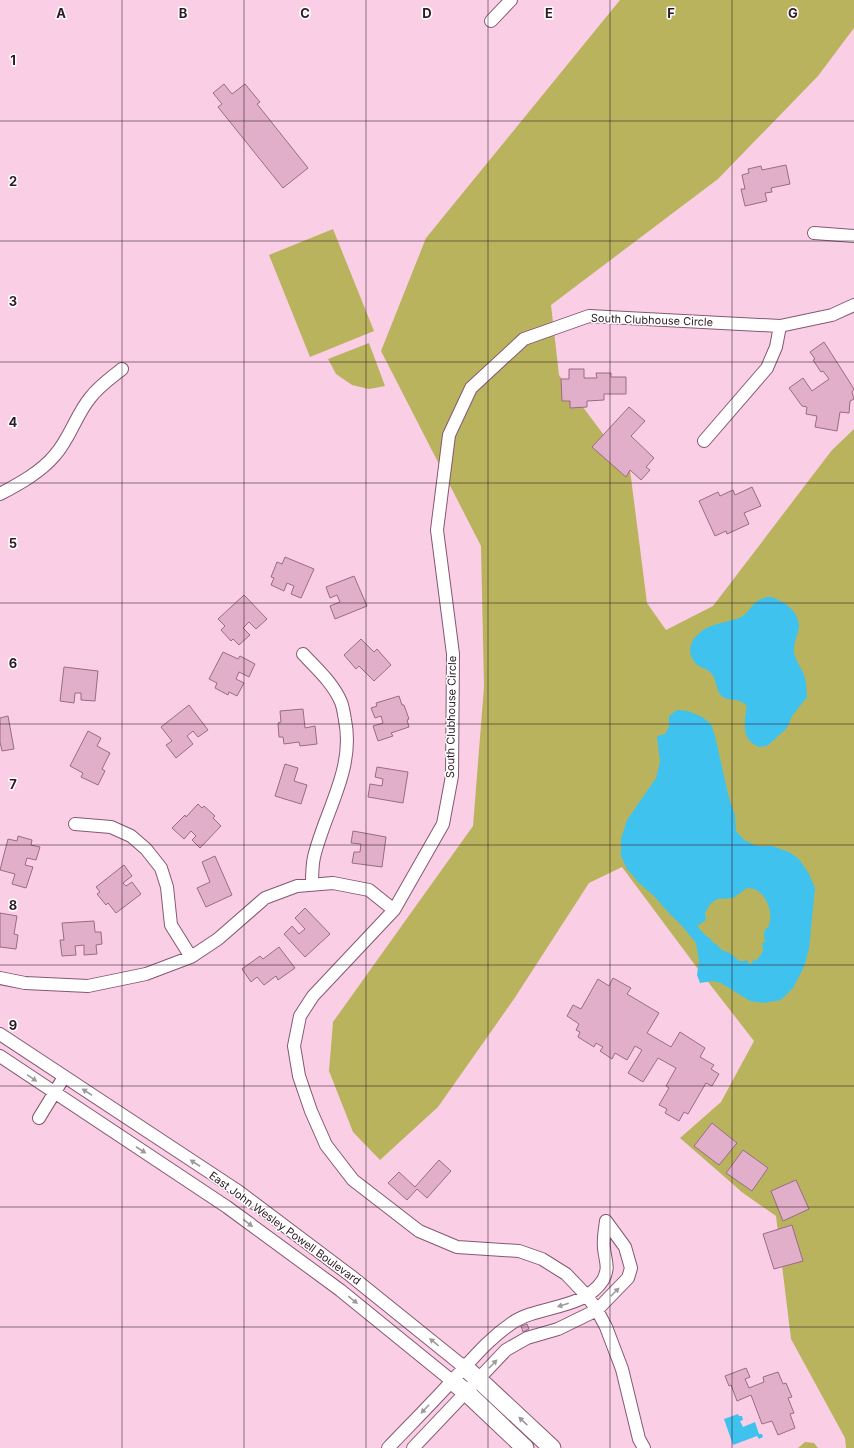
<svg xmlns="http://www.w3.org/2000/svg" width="854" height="1448" viewBox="0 0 854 1448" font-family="Inter,sans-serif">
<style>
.green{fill:#b9b35d}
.water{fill:#40c2ee;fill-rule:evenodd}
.building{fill:#e2afca;stroke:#9a6b85}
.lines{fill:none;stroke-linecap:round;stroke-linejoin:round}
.street-casing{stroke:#855871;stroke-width:14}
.secondary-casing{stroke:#855871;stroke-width:19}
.street{stroke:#fff;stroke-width:12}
.secondary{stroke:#fff;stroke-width:17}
.oneway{fill:#a0989d}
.grid{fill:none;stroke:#2d1a25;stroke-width:1;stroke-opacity:0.55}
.labels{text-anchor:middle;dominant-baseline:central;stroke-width:3;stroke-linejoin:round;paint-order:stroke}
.street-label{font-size:11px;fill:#2d1a25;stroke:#fff}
.grid-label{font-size:13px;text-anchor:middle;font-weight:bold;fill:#2d1a25;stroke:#fff;stroke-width:3;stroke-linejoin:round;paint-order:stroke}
</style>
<rect width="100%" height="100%" fill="#facfe6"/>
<path class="green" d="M620,0H854V28L818,76L718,179L551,305L559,375L630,470L647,603L666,630L713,606L832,450L854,429V1448H846L845,1438L791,1339L776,1216L743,1193L680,1138L721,1102L754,1041L698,969L622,867L589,883L514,999L438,1107L380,1160L353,1132L329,1071L333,1022L473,826L484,687L481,546L381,351L426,238Z
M333,229L374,331L310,357L269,255Z
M369,343L385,386L369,389L352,385L336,374L328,359Z
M805,1442L814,1443L818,1448H798Z"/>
<path class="water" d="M771,597C784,601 799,611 799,627C798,635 793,644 794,652C795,660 801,667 804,675C807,682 806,690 807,697L792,716L787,728L767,746L758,747C756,745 752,744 750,741C742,733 745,716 747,706C737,697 735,702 725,698C715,694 718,679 710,672C705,667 697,668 693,660C685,647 695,634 707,628C716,623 729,622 739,618C748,615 751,604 759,600C762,598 767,597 771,597Z
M677,710L688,711L702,717L711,724L715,736L729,798L735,815L736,831L744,840L757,846H772L789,852L799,859L809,874L815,888L809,949L804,967L793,988L781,1000L764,1003L750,1001L721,983L713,981L700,983L697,975L699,961L696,943L682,926L667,911L654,896L639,883L627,869L621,856V839L627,820L656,778L660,762L657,736L665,734L669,726V716ZM747,888C764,887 774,910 769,925C768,929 768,926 765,930C764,933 764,936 764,939L766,940L762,944L763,951L757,960L755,961L753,959L752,963L749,964L747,960C738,964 737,958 731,954C728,951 724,952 722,950C719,947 717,944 712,942L711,939L705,935L697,926L706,920L705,913L710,904L717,899L733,898Z
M738,1414L739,1416H742L743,1420L740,1421L743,1427L755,1422L759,1434H762L763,1437L759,1439L757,1436L733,1445L724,1419Z"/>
<path class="building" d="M224,84L232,94L245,84L260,102L257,104L308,168L283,188L218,107L222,104L213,93Z
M786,165L790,184L771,188L772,192L765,193L767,201L745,206L741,189H745L742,175L749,173L748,169L761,166L762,170Z
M824,342L854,389L852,392L854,399L850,401L849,413L840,412L837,431L815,427L817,416L806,414L807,407L802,406L789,388L803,378L812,391L829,379L823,371L821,372L813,360L815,359L810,352Z
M569,369H584V378H597L596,373H611V377H626V394H604V400L587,401V407L570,408V401H562L561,379H569Z
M629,407L645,421L631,436L654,458L646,467L650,470L641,480L630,470L626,477L592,447Z
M752,487L761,506L744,513L749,524L727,534L726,531L715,536L699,501L718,492L720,496L733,490L735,495Z
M285,557L314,569L301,598L291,594L294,586L287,583L284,591L271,585L274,578L271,577L277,562L282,564Z
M354,576L367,606L335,619L330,606L340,602L337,595L330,598L326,587Z
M244,595L267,619L256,629L249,622L243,628L250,635L239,645L233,639L231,641L221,630L225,626L218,619Z
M361,639L374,652L377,649L391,665L374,681L359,666L356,669L344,655Z
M223,652L238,659L240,656L255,664L249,677L239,672L236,679L244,683L237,696L229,692L228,695L215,688L217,683L209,679Z
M64,667L98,671L95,701L81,700V693H75L74,703L60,701Z
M399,696L402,705H404L409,719L407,720L409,727L391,733L393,736L378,741L373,726L383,723L381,716L375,718L371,708L377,706L376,703Z
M189,705L208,730L198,737L193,731L187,736L193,744L176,758L166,745L172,741L161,727Z
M303,709L305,728L315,726L317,744L300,746L299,742L284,744L283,737H279L278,723L281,722L280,711Z
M8,716L14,749L2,751L0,742V718Z
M88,731L101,738L97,746L110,753L102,769L105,771L98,785L81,777L83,773L70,766Z
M285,764L298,768L294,781L307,785L301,804L275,796Z
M377,767L408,772L403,803L368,797L370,784L382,786L383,779L375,777Z
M198,804L202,808L204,806L215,816L213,818L221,826L200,848L192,840L196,836L191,831L184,839L172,828L185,815L186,817Z
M353,831L386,837L382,867L352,863L354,852H360L361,844L351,843Z
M18,836L32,840L31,845L40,847L36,860L27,858L25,865L33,867L26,888L12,884L15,874L0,870L8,839L17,841Z
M215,856L232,895L206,907L197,888L210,882L202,862Z
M124,865L132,876L123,883L126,886L132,882L141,894L116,913L108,903L106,905L97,894L100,892L96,887Z
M305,908L330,934L305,957L284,934L292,926L299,934L305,929L295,918Z
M0,913L17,916L14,934L18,935L16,949L0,947Z
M94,921L95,932H101L102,944L96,945L97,954L84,955V945L75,946L76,955L62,956L60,940H64L62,923Z
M279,947L295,968L278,980L276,976L264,985L257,977L251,982L242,969L260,956L263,959Z
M613,978L631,988L627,994L659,1013L647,1033L671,1047L680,1032L705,1048L700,1057L714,1065L711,1069L719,1074L712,1086L706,1083L688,1114L684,1112L679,1121L665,1113L667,1109L659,1105L669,1088L666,1086L676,1068L658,1058L643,1082L628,1073L642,1050L635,1046L627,1060L615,1053L612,1059L600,1051L603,1047L596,1043L594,1047L578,1037L580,1032L576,1030L579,1024L567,1016L573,1005L581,1009L598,979L609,986Z
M712,1123L737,1143L719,1165L694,1146Z
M743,1150L768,1168L752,1191L726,1173Z
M439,1160L451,1171L427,1198L417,1189L407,1200L388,1183L399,1172L415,1187Z
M796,1180L809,1209L783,1221L771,1191Z
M792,1225L803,1261L774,1269L763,1234Z
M527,1324L529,1329L523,1332L521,1326Z
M746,1368L750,1377L745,1379L749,1388L764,1382L763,1377L778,1372L783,1384L786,1383L792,1397L788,1398L794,1413L790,1414L795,1428L778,1435L772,1421L762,1424L751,1395L737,1401L731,1385L729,1386L725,1376Z"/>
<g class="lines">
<defs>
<path id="street" d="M491,21L511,0
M814,233L854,236
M704,441L767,368L776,347L780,326
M0,494C19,484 41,472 55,455C70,438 76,415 90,398C99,386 111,378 122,369
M303,654C317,669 333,683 341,702C343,707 344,714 345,720C355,769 325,811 314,857C312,866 312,876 312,885
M75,824L111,827L131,836L146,849L161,868L167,887L171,925L191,957
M0,978L25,983L88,986L146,974L191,957L218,939L265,898L297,886L333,883L369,890L394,910
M0,1034L238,1191L351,1276L464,1367
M0,1056L227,1207L340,1290L452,1381
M39,1118L64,1077
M388,1448C409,1426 430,1405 451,1382C472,1360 486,1341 512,1323C538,1305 584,1310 603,1280C610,1267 605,1261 604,1248C603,1239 605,1229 606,1221
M413,1448L506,1350L527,1338L558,1329L597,1310L628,1278L631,1268L625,1247L606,1221
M644,1448L639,1439L622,1369L606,1327L597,1310L587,1296L566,1274L542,1259L519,1251L457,1247L419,1231L353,1180L326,1145L311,1111L299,1076L294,1046L300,1016L313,996L394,910L443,824L452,776L453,654L437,530L449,435L471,388L524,339L589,316L780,326L832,315L854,305"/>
<path id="secondary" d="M464,1367L478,1379L552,1448
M452,1381L466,1392L525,1448"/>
</defs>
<use href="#street" class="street-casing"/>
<use href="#secondary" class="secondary-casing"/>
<use href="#street" class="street"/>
<use href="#secondary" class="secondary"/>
</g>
<defs><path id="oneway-solid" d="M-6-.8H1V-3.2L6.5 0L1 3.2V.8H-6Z"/></defs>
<g class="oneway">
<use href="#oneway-solid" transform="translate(32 1078) rotate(34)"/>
<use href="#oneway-solid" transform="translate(87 1092) rotate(-147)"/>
<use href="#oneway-solid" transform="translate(141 1150) rotate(33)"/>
<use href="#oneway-solid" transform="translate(195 1163) rotate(-147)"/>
<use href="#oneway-solid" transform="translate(248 1223) rotate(37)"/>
<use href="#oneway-solid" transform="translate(615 1292) rotate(-45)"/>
<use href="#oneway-solid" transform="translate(353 1300) rotate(39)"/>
<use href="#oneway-solid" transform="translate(563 1305) rotate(163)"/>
<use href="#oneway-solid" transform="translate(434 1342) rotate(-141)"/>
<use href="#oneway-solid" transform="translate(493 1364) rotate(-46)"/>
<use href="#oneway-solid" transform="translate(425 1409) rotate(134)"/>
<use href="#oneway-solid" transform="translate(523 1421) rotate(-137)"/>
</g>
<path class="grid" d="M122,0V1448M244,0V1448M366,0V1448M488,0V1448M610,0V1448M732,0V1448M0,121H854M0,241H854M0,362H854M0,483H854M0,603H854M0,724H854M0,845H854M0,965H854M0,1086H854M0,1207H854M0,1327H854"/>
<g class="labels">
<g class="street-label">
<text transform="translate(652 320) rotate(2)">South Clubhouse Circle</text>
<text transform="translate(451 717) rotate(-89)">South Clubhouse Circle</text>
<text transform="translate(285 1228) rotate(36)">East John Wesley Powell Boulevard</text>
</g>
</g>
<g class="grid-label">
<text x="61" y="18">A</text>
<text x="183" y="18">B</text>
<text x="305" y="18">C</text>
<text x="427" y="18">D</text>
<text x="549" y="18">E</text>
<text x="671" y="18">F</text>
<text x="793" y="18">G</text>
<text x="13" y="65">1</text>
<text x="13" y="186">2</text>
<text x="13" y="306">3</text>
<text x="13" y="427">4</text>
<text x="13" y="548">5</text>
<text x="13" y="668">6</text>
<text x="13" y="789">7</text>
<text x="13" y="910">8</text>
<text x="13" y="1030">9</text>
</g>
</svg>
